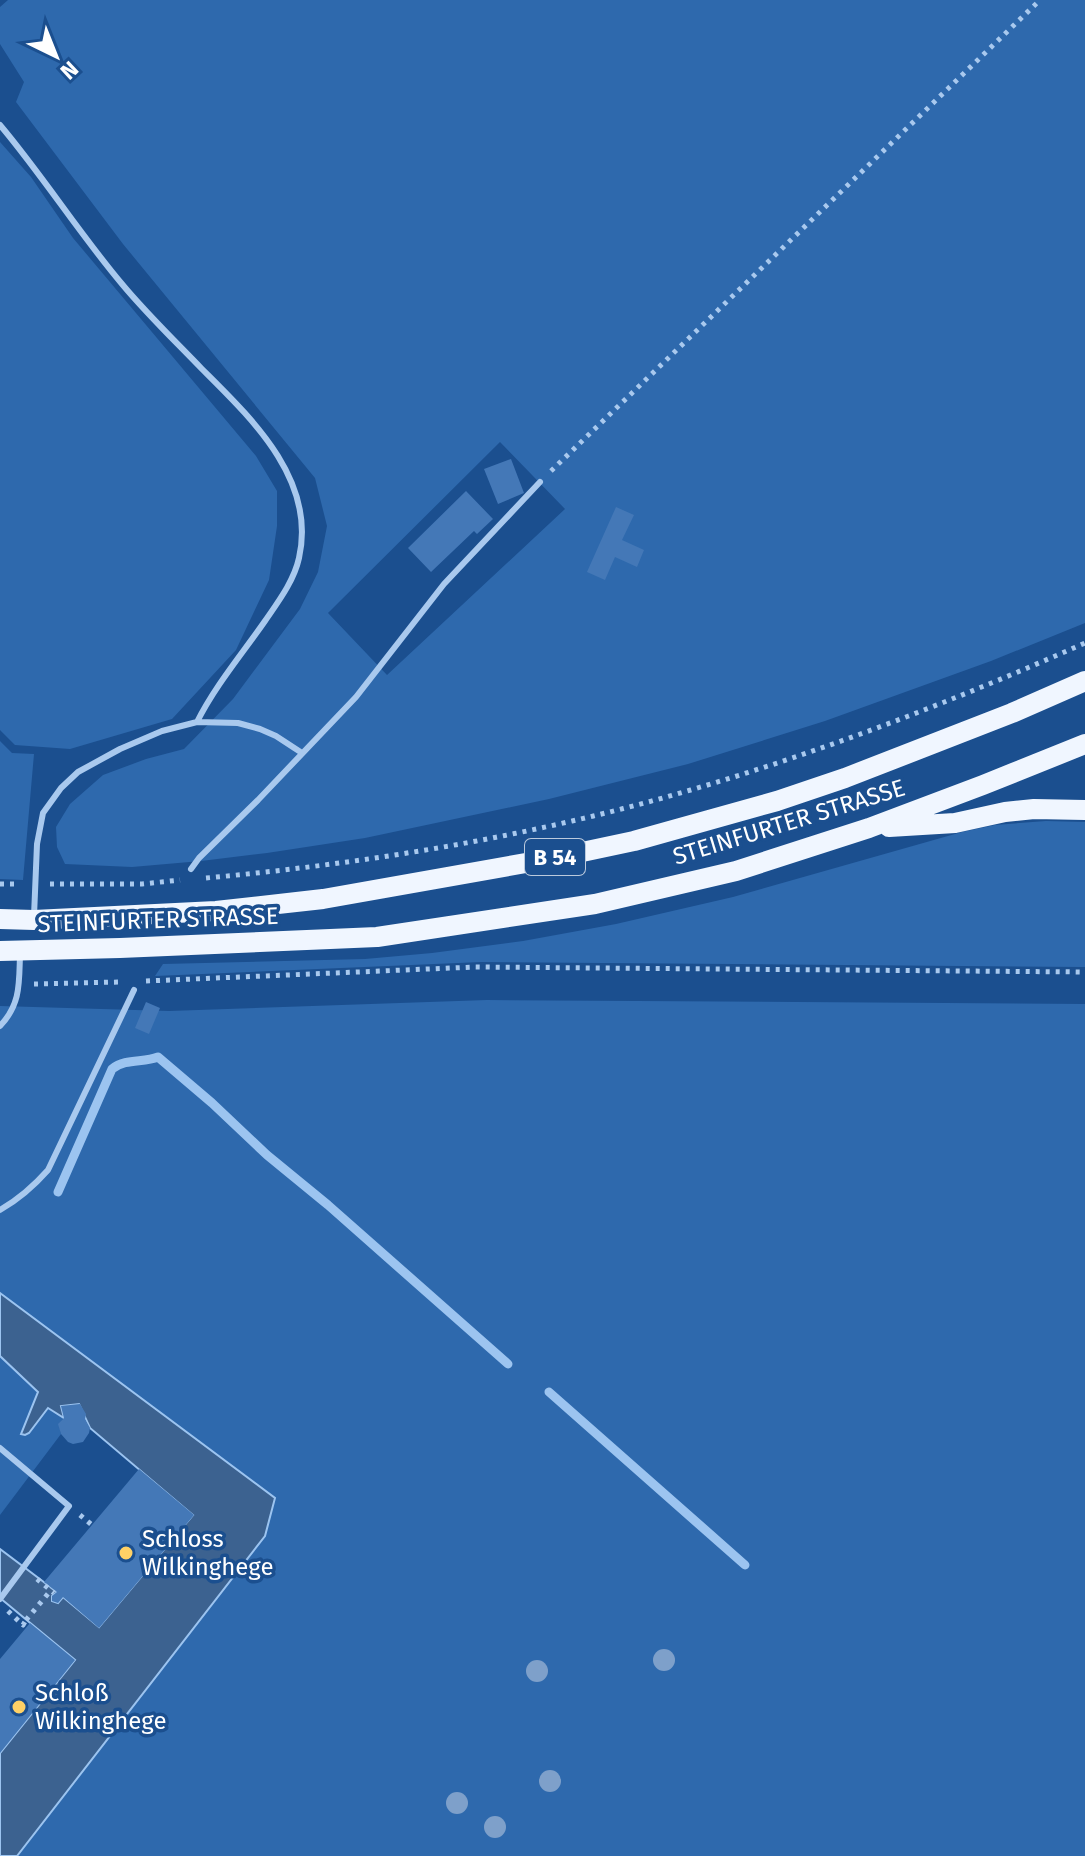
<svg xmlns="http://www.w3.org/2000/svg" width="1085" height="1856" viewBox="0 0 1085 1856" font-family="'Fira Sans',sans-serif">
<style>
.green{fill:#2e69ad;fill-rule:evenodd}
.water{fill:#3c6290;stroke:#9cc4f0;stroke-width:2}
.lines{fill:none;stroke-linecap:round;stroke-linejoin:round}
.stream{stroke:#9cc4f0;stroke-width:9}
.building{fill:#4478b7}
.path{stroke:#a9c9ee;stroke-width:5;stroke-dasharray:4 6;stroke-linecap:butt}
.service{stroke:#a9c9ee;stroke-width:6}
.primary{stroke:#f0f6ff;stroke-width:20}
.path-bridge{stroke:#a9c9ee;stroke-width:5;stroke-dasharray:4 6;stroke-linecap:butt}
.tree{fill:#7ea0ca}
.poi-dot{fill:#ffd166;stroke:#1b4f8f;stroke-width:3}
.labels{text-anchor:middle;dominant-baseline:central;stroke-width:7;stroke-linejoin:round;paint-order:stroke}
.shield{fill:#1b4f8f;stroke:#bbcadd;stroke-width:2}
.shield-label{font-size:22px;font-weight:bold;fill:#fff}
.street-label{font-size:24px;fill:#fff;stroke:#1b4f8f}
.poi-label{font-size:24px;fill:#fff;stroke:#1b4f8f;text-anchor:start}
</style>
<rect width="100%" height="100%" fill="#1b4f8f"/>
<path class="green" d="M8,0H1085V623L991,661L825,721L688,764L549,799L365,838L267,853L201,861L132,867L65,864L57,847L56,827L70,804L103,775L146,759L184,749L233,699L300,609L318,572L327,526L315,478L123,244L16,102L24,82L0,44V7ZM500,442L565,509L387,675L328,613Z
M0,142L31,177L73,238L256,456L277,491V526L269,580L236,650L172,719L70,749L15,745L0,730Z
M0,741L12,753L34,754L23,880L0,879Z
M1046,821L1085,822V967L481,962L155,976L163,964L365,959L432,953L523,941L616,924L733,897L962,832L995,825Z
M487,1000L1085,1004V1856H17L265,1536L275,1498L0,1293V1006L169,1011Z
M0,1356L38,1392L21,1434L29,1433L48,1408L64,1418L59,1424L61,1434L0,1515Z"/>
<path class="water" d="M0,1293L275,1498L265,1536L17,1856H0V1753L75,1660L0,1598V1549L57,1592L52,1596V1601L58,1603L63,1597L99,1627L193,1515L90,1428L79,1404L61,1406L64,1418L48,1408L29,1433L25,1435L21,1434L38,1392L0,1356Z"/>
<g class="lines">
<path class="stream" d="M58,1192L112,1069C126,1058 143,1063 158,1057L212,1103L267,1155L328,1205L508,1364
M549,1392L745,1565"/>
</g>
<path class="building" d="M511,459L524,493L498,504L484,469Z
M466,491L493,519L477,534L474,531L431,572L408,548Z
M616,507L634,515L622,540L644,550L637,567L615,557L605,580L587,572Z
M146,1002L160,1008L149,1034L135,1028Z
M80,1404L86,1414L85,1419L90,1428L89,1433L83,1442L73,1444L68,1442L61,1434L58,1424L64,1418L61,1406Z
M139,1469L194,1515L99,1628L63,1597L58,1603L52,1601V1596L57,1592L44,1582Z
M30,1623L75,1660L0,1753V1659Z"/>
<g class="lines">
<path class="path" d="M551,471L1040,0
M206,878C370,863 535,836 694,789C827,750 958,699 1085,643
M0,884H20
M50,884H142L180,880
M146,981L475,967L1085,972
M34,984L120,982
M80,1515L92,1525
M37,1579L54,1593
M8,1611L23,1625L26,1620"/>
<path class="service" d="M0,125C43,176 79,233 122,284C146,313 174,340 201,368C250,417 317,479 299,558C294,581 278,602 265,621C242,654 215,686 197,722
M191,869L199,858L258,800L356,697L444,584L540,482
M34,916L37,844L43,813L61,788L78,772L120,749L162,731L197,722L238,723L260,729L276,736L302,753
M0,1026C21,1004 19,983 20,954
M0,1210C19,1199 33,1187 48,1170L134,990
M0,1448L69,1506L0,1599"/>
<path class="primary" d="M889,827L955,823L1005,812L1034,809L1085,810
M0,919L34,920L216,911L323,899L554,858L634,841L777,801L845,778L1012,713L1085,681
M0,951L120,948L377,937L595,904L736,871L869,828L983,785L1085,744"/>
<path class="path-bridge" d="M26,1620L52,1589"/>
</g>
<g class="tree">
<circle cx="664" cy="1660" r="11"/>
<circle cx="537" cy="1671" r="11"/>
<circle cx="550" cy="1781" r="11"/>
<circle cx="457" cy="1803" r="11"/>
<circle cx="495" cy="1827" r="11"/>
</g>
<g class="poi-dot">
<circle cx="126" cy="1553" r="8"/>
<circle cx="19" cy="1707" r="8"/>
</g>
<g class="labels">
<rect class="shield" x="525" y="839" width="60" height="36" rx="6"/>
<g class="shield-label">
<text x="555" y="857">B 54</text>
</g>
<g class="street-label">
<text transform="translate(789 822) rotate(-17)">STEINFURTER STRASSE</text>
<text transform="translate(158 920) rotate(-2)">STEINFURTER STRASSE</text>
</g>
<g class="poi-label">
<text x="142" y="1539">Schloss<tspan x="142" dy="28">Wilkinghege</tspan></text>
<text x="35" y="1693">Schloß<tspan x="35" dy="28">Wilkinghege</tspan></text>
</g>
</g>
<g transform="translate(56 56) rotate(137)" stroke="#1b4f8f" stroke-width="6" paint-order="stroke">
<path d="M0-6L14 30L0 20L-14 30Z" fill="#ffffff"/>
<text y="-12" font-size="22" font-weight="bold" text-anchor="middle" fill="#ffffff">N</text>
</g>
</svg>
